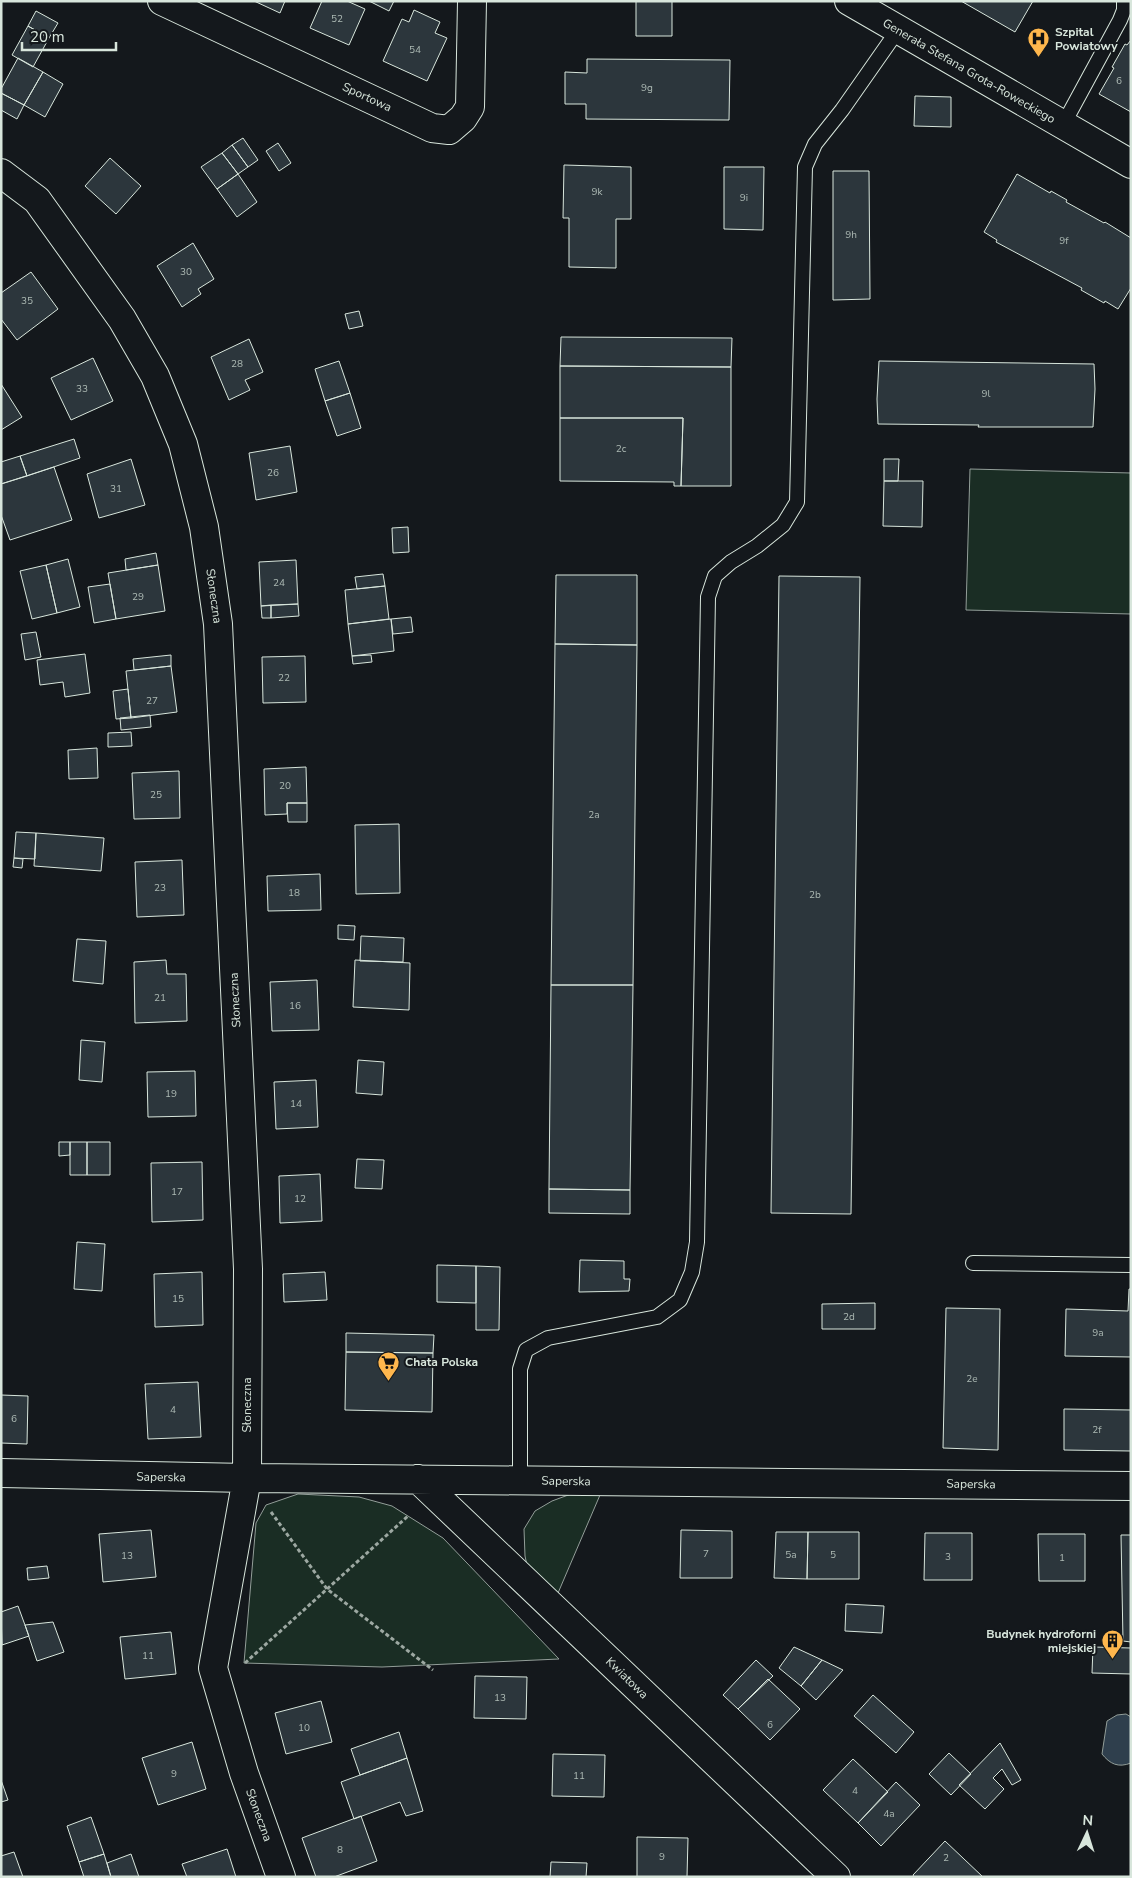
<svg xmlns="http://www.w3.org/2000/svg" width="1132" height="1878" viewBox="0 0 1132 1878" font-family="'Nunito Sans',sans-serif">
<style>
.green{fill:#1a2d24;stroke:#939e99}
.water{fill:#2f3f4d;stroke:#939e99}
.building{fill:#2c363c;stroke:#d8e6dc}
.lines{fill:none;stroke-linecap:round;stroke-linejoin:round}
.lane-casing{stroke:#d8e6dc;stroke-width:16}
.street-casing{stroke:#d8e6dc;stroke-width:30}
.path{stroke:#9da8a2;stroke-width:3;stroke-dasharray:4 2.5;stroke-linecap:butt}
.lane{stroke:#14181c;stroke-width:14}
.street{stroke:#14181c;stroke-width:28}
.labels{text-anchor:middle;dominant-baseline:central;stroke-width:4;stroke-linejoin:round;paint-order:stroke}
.number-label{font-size:10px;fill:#adbab4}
.poi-label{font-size:12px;font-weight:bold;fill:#d8e6dc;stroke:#14181c;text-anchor:start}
.street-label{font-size:12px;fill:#d8e6dc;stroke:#14181c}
</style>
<rect width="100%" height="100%" fill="#14181c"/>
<path class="green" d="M970,469L1131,473V614L966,610Z
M606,1481L552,1607L532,1588L525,1556L524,1529L535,1511L552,1501Z
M298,1494L359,1497L392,1506L443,1538L559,1659L382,1667L244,1663L256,1523L266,1505Z"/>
<path class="water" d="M1126,1714L1131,1717V1763C1118,1768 1110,1764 1102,1754L1107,1721L1117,1715Z"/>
<path class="building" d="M254,1H285L280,13Z
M322,1H347L365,9L349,45L310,28Z
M369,1H394L389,11Z
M636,1H672V36H636Z
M961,1H1033L1015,32Z
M414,10L440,22L435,33L447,38L427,81L383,61L402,19L409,22Z
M36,11L58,23L49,38L28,26Z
M28,26L49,38L33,67L12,55Z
M1131,40V112L1099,94L1114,68L1112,67L1125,44L1127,45Z
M18,58L43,72L24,105L1,93V89Z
M587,59L730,60L729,120L586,119V104H565V72L587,73Z
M43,72L63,84L45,117L24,105Z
M1,93L24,105L17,119L1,110Z
M915,96L951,97V127L914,126Z
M243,138L258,160L248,167L232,145Z
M278,143L291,163L279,171L266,151Z
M232,145L248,167L238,174L222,153Z
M222,153L238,174L217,189L201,167Z
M110,158L141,186L116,214L85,186Z
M564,165L631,167V219H616V268L569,267V218H563Z
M724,167H764L763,230L724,229Z
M833,171H869L870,299L833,300Z
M238,174L257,202L237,217L217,189Z
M1017,174L1050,193L1051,191L1067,200L1066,202L1104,223L1105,222L1131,238V288L1118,309L1105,301L1104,303L1081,290L1082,288L996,242L997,240L984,232Z
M193,243L214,279L198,289L201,294L182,307L157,266Z
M31,272L58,309L17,340L1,319V293Z
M359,311L363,326L349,329L345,314Z
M561,337L732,338L731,367L560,366Z
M249,339L263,372L245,380L250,390L229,400L211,357Z
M93,358L113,401L71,420L51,378Z
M339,361L350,393L325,401L315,369Z
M879,361L1094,364L1095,389L1093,427H978L979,425L878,424L877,399Z
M560,366L731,367V486H681L683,418H560Z
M1,384L22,417L1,430Z
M350,393L361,428L337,436L325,401Z
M560,418H683L681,486H674V482L560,481Z
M74,439L80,458L27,476L20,456Z
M290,446L297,492L256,500L249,453Z
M20,456L27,476L1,484V462Z
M131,459L145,505L99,518L87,474Z
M884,459H899L898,481H884Z
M54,467L72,520L10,540L1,515V484Z
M884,481H923L922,527L883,526Z
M408,527L409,552L393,553L392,528Z
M156,553L158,565L126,570L125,559Z
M68,559L80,607L57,613L46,565Z
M296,560L298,604L261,606L259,562Z
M46,565L57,613L32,619L20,571Z
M158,565L165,611L116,619L108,573Z
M383,574L385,586L357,589L355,577Z
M556,575H637V645L555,644Z
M779,576L860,577L851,1214L771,1213Z
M110,584L116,619L94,623L88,587Z
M385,586L389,619L348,624L345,590Z
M298,604L299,616L271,618V605Z
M271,605V618H262L261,606Z
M411,617L413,632L393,634L391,619Z
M391,619L394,651L352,656L348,624Z
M36,632L41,657L25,660L21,634Z
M555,644L637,645L633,985H551Z
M85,654L90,693L65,697L63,682L40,685L37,660Z
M171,655V666L134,670L133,659Z
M371,655L372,662L353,664L352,656Z
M305,656L306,702L263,703L262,657Z
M171,666L177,712L131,718L126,671Z
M128,689L131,718L116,719L113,691Z
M150,715L151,727L121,730L120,718Z
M131,732L132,746L108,747V733Z
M97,748L98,778L69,779L68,750Z
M306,767L307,803H287V814L265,815L264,769Z
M179,771L180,818L134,819L132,773Z
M287,803H307V822H288Z
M399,824L400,893L356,894L355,825Z
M16,832L36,833L35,859L14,858Z
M36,833L104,838L101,871L34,866Z
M14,858L23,859L22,868L13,867Z
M182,860L184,915L137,917L135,862Z
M320,874L321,910L268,911L267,876Z
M338,925L355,926L354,940L338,939Z
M361,936L404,938L403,962L360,961Z
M77,939L106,941L103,984L73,981Z
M166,960L167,974H186L187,1021L135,1023L134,962Z
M355,960L410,963L409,1010L353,1007Z
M317,980L319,1030L272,1031L270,982Z
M551,985H633L630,1190L549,1189Z
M81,1040L105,1042L102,1082L79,1080Z
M358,1060L384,1062L382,1095L356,1093Z
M195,1071L196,1116L148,1117L147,1072Z
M316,1080L318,1127L276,1129L274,1082Z
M59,1142H70V1155L59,1156Z
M70,1142H87V1175H70Z
M87,1142H110V1175H87Z
M357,1159L384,1160L382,1189L355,1188Z
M202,1162L203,1220L152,1222L151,1163Z
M320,1174L322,1221L280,1223L279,1176Z
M549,1189L630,1190V1214L549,1213Z
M77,1242L105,1244L102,1291L74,1289Z
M580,1260L624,1261V1279H630L629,1291L579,1292Z
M437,1265L476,1266V1303L437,1302Z
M476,1266L500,1267L499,1330H476Z
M202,1272L203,1325L155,1327L154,1274Z
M325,1272L327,1300L284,1302L283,1274Z
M1129,1289H1131V1357L1065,1356L1066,1309L1128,1311Z
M875,1303V1329H822V1304Z
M946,1308L1000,1309L998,1450L943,1448Z
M346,1333L434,1335L433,1353L346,1352Z
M346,1352L433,1353L432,1412L345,1410Z
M198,1382L201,1437L148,1439L145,1384Z
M1,1395L28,1396L27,1444L1,1443Z
M1064,1409L1131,1410V1451L1064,1450Z
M151,1530L156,1577L103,1582L99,1534Z
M681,1530L732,1531V1578H680Z
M776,1532H808L807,1579L774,1578Z
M808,1532H859V1579H807Z
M925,1533H972V1580H924Z
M1038,1534H1085V1581H1039Z
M1121,1535H1131V1642L1123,1641Z
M47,1566L49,1578L28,1580L27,1568Z
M846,1604L884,1606L882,1633L845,1631Z
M18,1606L29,1636L2,1645L1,1612Z
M53,1622L64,1652L37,1661L25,1625Z
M171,1632L176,1674L125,1679L120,1637Z
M794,1647L822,1660L801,1686L779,1668Z
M1093,1647L1131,1648V1674L1092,1673Z
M756,1660L773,1676L738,1709L723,1695Z
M822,1660L843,1670L816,1700L801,1686Z
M475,1676L527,1677L526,1719L474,1718Z
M768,1679L800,1709L770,1740L738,1709Z
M873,1695L914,1732L896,1753L854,1716Z
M321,1701L332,1742L286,1754L275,1713Z
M399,1732L407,1758L360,1775L351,1749Z
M192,1742L206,1789L158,1805L142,1758Z
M1000,1743L1021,1780L1012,1785L1002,1769L993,1778L1004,1789L985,1809L959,1785Z
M949,1753L971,1774L951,1795L929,1774Z
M553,1754L605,1755L604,1797L552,1796Z
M407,1758L423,1811L406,1816L400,1802L354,1819L341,1782Z
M853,1759L888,1792L858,1823L823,1790Z
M1,1780L8,1800L1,1802Z
M896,1782L920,1805L881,1846L858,1823Z
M361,1816L377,1861L334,1877H316L302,1838Z
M91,1817L104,1854L79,1862L67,1826Z
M637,1837L688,1838L687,1877H637Z
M945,1841L983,1877H914L913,1875Z
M227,1849L236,1877H187L182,1864Z
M14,1852L23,1877H1V1856Z
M104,1854L111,1877H84L79,1862Z
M131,1854L139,1877H111L107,1863Z
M551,1862L587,1863L586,1877H550Z"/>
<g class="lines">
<defs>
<path id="lane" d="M1063,125L1120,20L1124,10V1
M973,1263L1131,1265
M520,1480V1369L526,1350L548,1338L657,1317L680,1300L692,1272L697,1242L708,597L715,576L731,562L757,546L783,525L797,502L805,167L815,144L842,110L898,30"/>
<path id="street" d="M162,1L432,128L449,130L463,118L470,107L472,1
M849,1L1131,164
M1,173L37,200L122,319L155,376L183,444L204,527L218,624L248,1269L247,1478L213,1668L244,1773L281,1877
M1,1473L247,1478L1131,1486
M418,1479L836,1877"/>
</defs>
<use href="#lane" class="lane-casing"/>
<use href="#street" class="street-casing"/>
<path class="path" d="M271,1512L327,1589L433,1670
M245,1663L408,1516"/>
<use href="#lane" class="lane"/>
<use href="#street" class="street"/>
</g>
<defs>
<symbol id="hospital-pin" viewBox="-11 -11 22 30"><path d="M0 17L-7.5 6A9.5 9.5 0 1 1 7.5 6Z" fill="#ffb74d" stroke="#14181c"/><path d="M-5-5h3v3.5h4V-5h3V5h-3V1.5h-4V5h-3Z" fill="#111"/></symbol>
<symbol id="supermarket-pin" viewBox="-11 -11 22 30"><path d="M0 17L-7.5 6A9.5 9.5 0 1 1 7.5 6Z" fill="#ffb74d" stroke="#14181c"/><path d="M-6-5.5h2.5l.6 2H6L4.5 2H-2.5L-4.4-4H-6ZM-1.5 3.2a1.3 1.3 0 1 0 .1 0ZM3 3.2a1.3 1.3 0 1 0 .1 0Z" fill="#111"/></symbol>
<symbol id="building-pin" viewBox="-11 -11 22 30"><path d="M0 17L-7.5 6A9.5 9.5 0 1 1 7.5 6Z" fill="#ffb74d" stroke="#14181c"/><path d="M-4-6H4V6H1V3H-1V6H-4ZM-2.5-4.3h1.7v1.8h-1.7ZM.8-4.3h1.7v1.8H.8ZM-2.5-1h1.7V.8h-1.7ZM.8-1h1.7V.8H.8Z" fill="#111"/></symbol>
</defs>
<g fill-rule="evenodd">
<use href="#hospital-pin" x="1026" y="26" width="25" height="34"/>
<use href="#supermarket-pin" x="376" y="1350" width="25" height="34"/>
<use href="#building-pin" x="1100" y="1628" width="25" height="34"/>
</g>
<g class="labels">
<g class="number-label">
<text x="337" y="19">52</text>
<text x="415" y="50">54</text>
<text x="1119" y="81">6</text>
<text x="647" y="88">9g</text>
<text x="597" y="192">9k</text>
<text x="744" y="198">9i</text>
<text x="851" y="235">9h</text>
<text x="1064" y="241">9f</text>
<text x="186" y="272">30</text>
<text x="27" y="301">35</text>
<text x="237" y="364">28</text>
<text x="82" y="389">33</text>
<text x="986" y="394">9l</text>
<text x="621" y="449">2c</text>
<text x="273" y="473">26</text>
<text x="116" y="489">31</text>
<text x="279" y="583">24</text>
<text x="138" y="597">29</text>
<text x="284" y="678">22</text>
<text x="152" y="701">27</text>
<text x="285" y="786">20</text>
<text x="156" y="795">25</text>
<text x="594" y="815">2a</text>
<text x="160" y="888">23</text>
<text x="294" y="893">18</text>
<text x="815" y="895">2b</text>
<text x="160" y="998">21</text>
<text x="295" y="1006">16</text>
<text x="171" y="1094">19</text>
<text x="296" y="1104">14</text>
<text x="177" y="1192">17</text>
<text x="300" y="1199">12</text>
<text x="178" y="1299">15</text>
<text x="849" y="1317">2d</text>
<text x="1098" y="1333">9a</text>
<text x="972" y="1379">2e</text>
<text x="173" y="1410">4</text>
<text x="14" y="1419">6</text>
<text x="1097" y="1430">2f</text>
<text x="706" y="1554">7</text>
<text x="791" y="1555">5a</text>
<text x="833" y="1555">5</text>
<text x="127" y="1556">13</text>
<text x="948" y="1557">3</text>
<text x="1062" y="1558">1</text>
<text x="148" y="1656">11</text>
<text x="500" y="1698">13</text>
<text x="770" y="1725">6</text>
<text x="304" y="1728">10</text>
<text x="174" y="1774">9</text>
<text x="579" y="1776">11</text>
<text x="855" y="1791">4</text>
<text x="889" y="1814">4a</text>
<text x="340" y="1850">8</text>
<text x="662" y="1857">9</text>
<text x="946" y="1858">2</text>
</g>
<g class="poi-label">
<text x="1055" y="32">Szpital<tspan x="1055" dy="14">Powiatowy</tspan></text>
<text x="405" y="1362">Chata Polska</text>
<text x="1096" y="1634" text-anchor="end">Budynek hydroforni<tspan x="1096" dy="14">miejskiej</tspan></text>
</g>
<g class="street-label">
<text transform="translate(969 71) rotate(30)">Generała Stefana Grota-Roweckiego</text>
<text transform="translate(367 97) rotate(25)">Sportowa</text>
<text transform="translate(214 596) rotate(82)">Słoneczna</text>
<text transform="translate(235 1000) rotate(-93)">Słoneczna</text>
<text transform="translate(247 1405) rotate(-90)">Słoneczna</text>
<text transform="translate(161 1477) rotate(1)">Saperska</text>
<text transform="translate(566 1481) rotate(1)">Saperska</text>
<text transform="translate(971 1484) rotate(1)">Saperska</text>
<text transform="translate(627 1678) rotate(44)">Kwiatowa</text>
<text transform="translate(259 1815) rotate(70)">Słoneczna</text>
</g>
</g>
<rect width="1132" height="1878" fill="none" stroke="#d8e6dc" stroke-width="5"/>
<g transform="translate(1087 1833) rotate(4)" stroke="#14181c" stroke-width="4" paint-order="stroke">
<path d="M0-4L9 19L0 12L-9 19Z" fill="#d8e6dc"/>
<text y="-8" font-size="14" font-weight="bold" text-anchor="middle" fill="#d8e6dc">N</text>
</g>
<path d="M22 42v8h94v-8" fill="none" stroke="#d8e6dc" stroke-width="2.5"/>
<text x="30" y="42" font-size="15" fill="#d8e6dc" stroke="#14181c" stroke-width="4" paint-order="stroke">20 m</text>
</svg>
